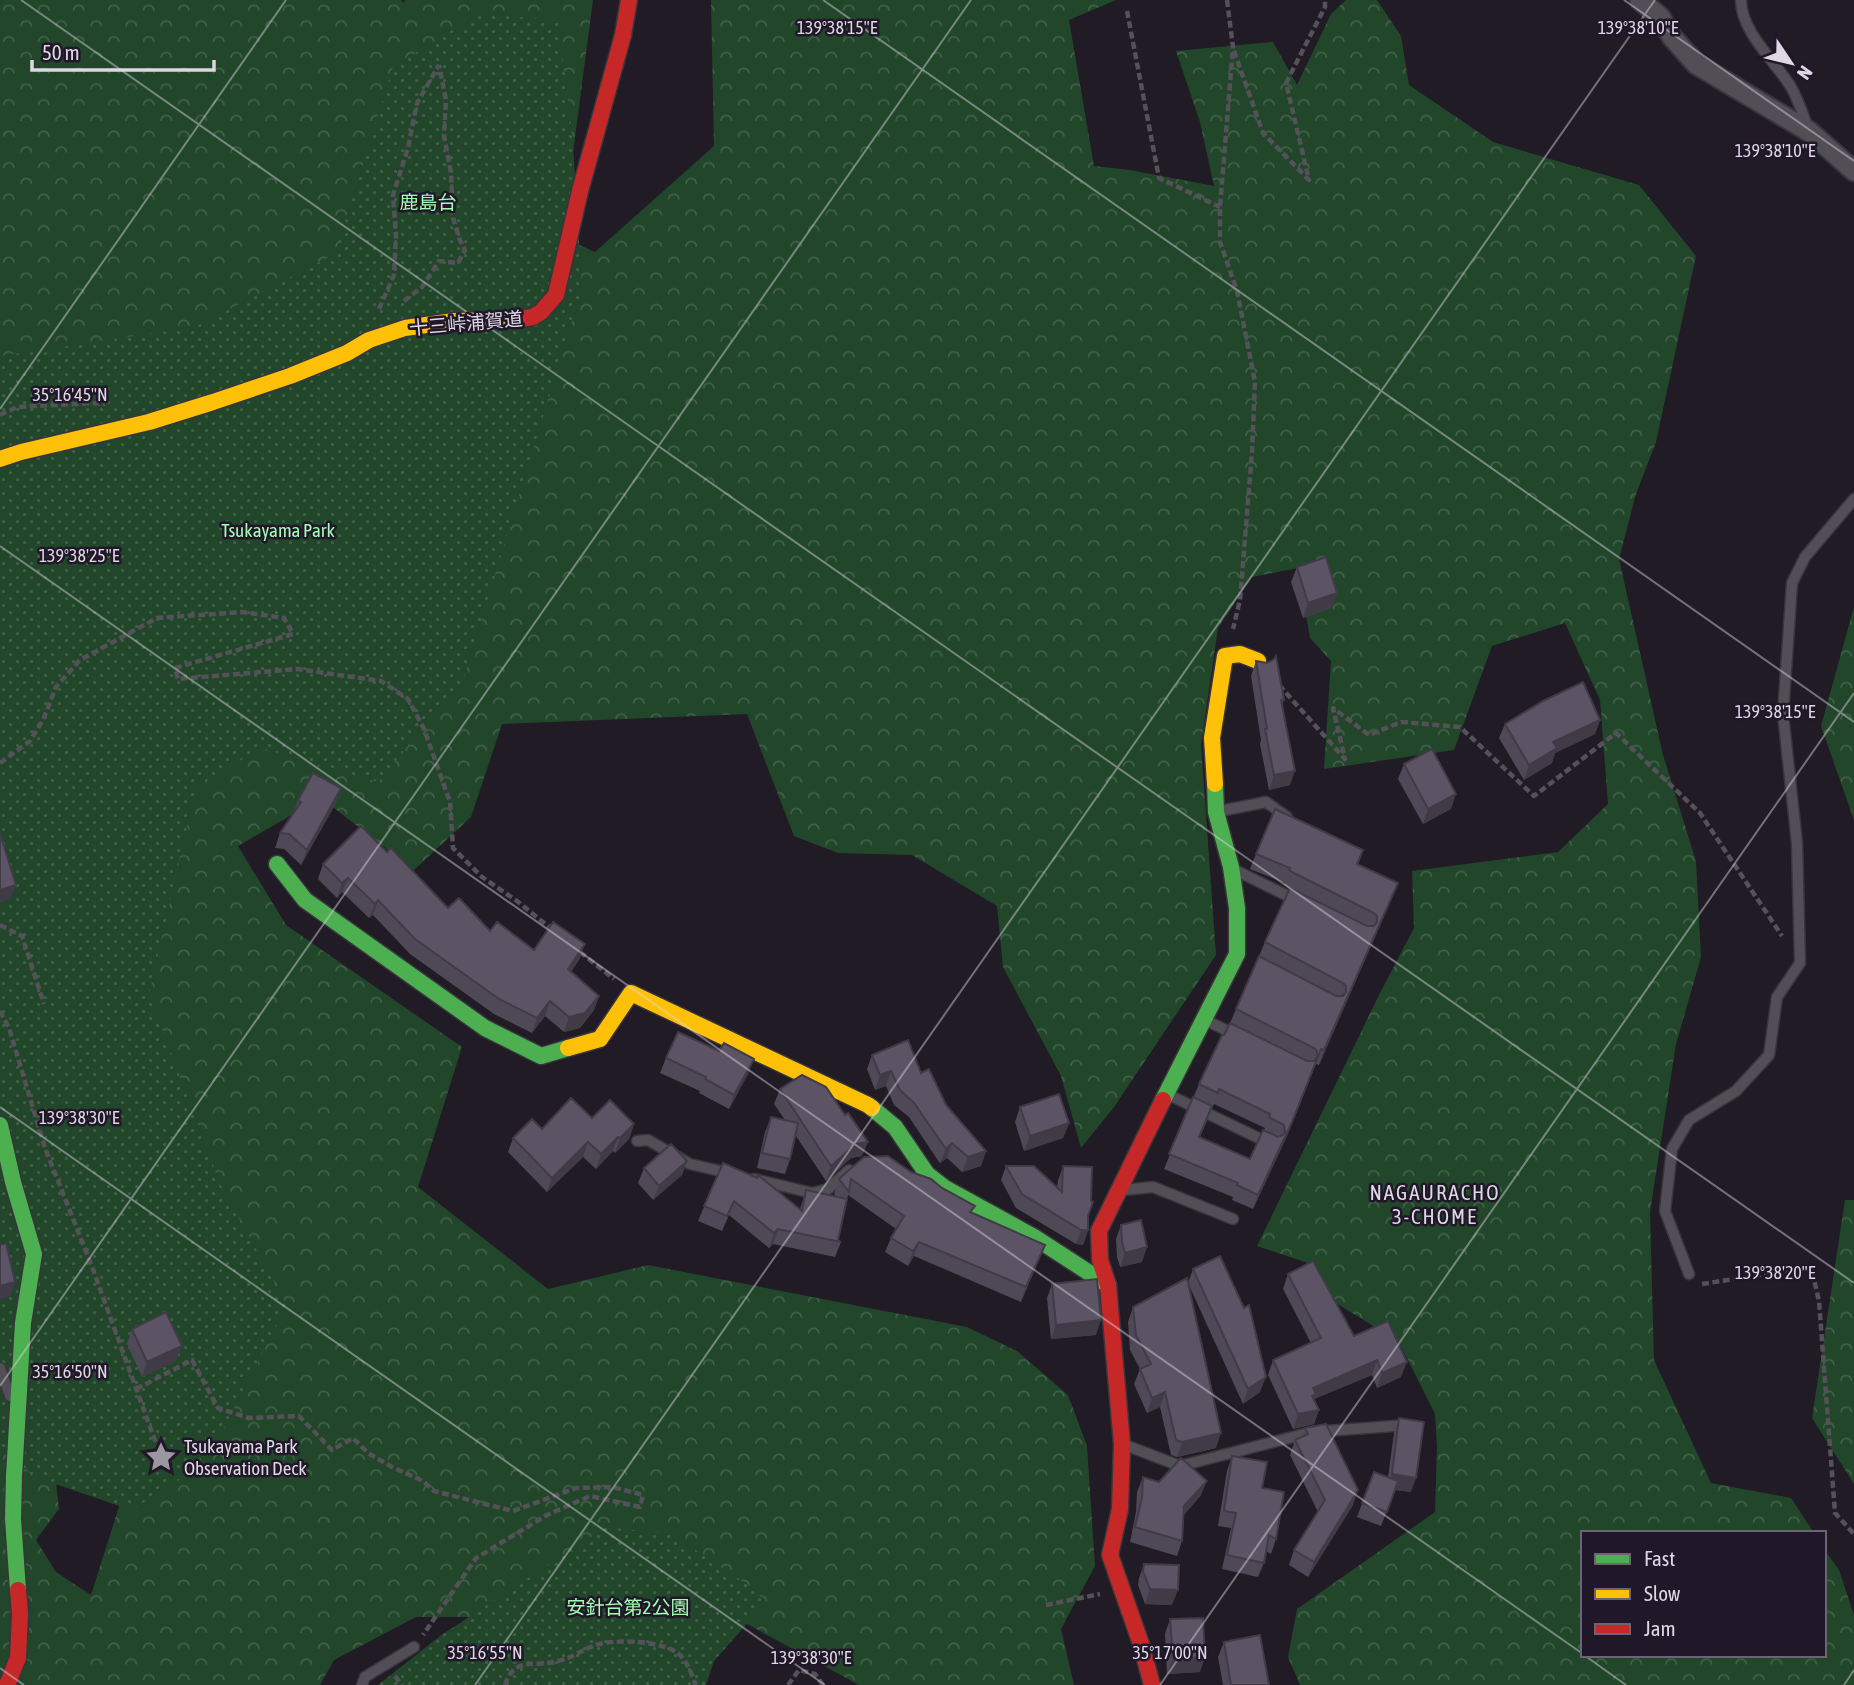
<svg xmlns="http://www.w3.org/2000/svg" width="1854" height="1685" viewBox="0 0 1854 1685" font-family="'Asap Condensed','Noto Sans JP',sans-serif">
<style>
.forest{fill:url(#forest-crowns)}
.park{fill:url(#park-dots)}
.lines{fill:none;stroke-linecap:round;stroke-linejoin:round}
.lane-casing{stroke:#38353c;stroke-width:13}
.street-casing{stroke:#38353c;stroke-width:23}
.fast-casing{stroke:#38353c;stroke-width:19}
.slow-casing{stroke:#38353c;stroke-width:19}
.jam-casing{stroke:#38353c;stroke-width:19}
.path{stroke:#555159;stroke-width:4.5;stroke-dasharray:7 3.5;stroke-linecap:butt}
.lane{stroke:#514e55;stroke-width:10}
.street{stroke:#514e55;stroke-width:19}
.fast{stroke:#4caf50;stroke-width:16}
.slow{stroke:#ffc107;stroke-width:16}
.jam{stroke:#c62828;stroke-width:16}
.wall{fill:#4f4857;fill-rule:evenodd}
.shaded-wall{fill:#403b47}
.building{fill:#5c5465;stroke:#403b47;stroke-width:2}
.ticks{fill:none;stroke:#ded8e4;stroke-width:2;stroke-opacity:0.45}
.labels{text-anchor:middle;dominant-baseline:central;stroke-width:5;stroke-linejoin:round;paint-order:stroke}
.park-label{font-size:19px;fill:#a3fdb3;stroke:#201729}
.street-label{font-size:19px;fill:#ded8e4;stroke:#201729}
.poi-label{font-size:19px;fill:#ded8e4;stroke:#201729;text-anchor:start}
.neighbourhood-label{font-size:21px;letter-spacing:2px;fill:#ded8e4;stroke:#201729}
.ticks-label{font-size:18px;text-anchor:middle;fill:#ded8e4;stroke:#201729;stroke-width:5;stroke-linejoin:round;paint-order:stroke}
</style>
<defs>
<pattern id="forest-crowns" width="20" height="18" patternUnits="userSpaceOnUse" patternTransform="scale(1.75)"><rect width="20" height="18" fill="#21462a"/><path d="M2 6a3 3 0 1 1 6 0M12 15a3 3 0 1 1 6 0" fill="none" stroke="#416049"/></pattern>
<pattern id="park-dots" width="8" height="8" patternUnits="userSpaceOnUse" patternTransform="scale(1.75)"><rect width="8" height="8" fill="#21462a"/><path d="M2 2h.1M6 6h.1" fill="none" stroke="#416049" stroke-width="1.8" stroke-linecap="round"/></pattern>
</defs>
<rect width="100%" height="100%" fill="#201b25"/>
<path class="forest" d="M0,0H402V3L406,0H593L562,237L595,252L714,146L711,0H1116L1069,20L1094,166L1130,170L1214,186L1200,122L1176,51L1273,42L1297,85L1331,14L1346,0H1377L1401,36L1409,85L1493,142L1639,185L1696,256L1656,442L1636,494L1619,559L1663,755L1696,861L1701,957L1676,1044L1650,1212L1654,1360L1711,1483L1791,1498L1814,1533H1583V1655H1824V1549L1839,1570L1854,1615V1685H1300L1288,1657L1297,1609L1435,1512L1437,1446L1435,1414L1399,1342L1336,1303L1308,1263L1257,1246L1380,993L1414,928L1412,871L1558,852L1608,804L1600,700L1565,623L1492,646L1454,750L1324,769L1331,661L1310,638L1298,568L1252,577L1218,628L1201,745L1216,955L1114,1107L1081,1148L1061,1076L1003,967L997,906L912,855L838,853L794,836L747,714L502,724L471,817L414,870L321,798L238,846L286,925L462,1047L418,1187L548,1289L648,1265L967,1327L1017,1351L1068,1395L1087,1446L1095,1566L1061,1629L1074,1685H859L725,1612L497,1617H416L334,1660L320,1685H0V1372L47,1403L59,1509L36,1540L56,1572L91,1595L123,1494L0,844Z
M1854,607V820L1821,726Z
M1845,1200H1854V1484L1812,1418Z"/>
<path class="park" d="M478,14L558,20L573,144L582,288L463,680L378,782L261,748L196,787L149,994L220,1184L287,1305L205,1464L131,1510L38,1478L0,1450V356L195,327L335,254L393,67Z
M606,1527L671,1534L748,1585L766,1602L714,1661L706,1685H378L440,1636Z"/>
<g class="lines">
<defs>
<path id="lane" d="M1741,0C1741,32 1775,61 1791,87C1798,99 1803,115 1808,128
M1220,811L1266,802L1287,817
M1237,871L1296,900
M1205,1020L1236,1035
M1169,1095L1269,1143
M637,1141L648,1140L690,1164L729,1173
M754,1179L812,1193L828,1189L849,1170
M1123,1190L1153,1187L1233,1219
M1689,1274L1665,1211L1672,1149L1689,1120L1736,1091L1769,1055L1777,997L1800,963L1797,843L1783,714L1792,583L1805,557L1854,499
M0,1368L10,1396
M1125,1445L1180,1466L1312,1432L1407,1425
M362,1685L365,1677L414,1647"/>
<path id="street" d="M1640,0L1660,17L1672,37L1696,64L1810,132L1854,171"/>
<path id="fast" d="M277,864L305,900L485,1028L541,1056L568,1048
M1163,1100L1237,954V908L1231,867L1216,812L1215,784
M872,1108L895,1127L927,1174L945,1188L1034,1237L1108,1285
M0,1125L13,1182L34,1254L23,1323L14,1476L13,1519L18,1590"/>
<path id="slow" d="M0,459L21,452L149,422L213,402L290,376L347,353L369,340L405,328L454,321L513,320
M1215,784L1212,738L1225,656L1240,654L1258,661
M568,1048L600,1039L631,993L868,1105L872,1108"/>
<path id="jam" d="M513,320L533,317L541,312L556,295L580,191L623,35L629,0
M7,1685L18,1658L20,1613L18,1590
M1152,1685L1141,1644L1110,1555L1120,1509L1122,1444L1108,1285L1100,1260L1099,1231L1163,1100"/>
</defs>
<use href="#lane" class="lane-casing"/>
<use href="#street" class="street-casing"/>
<use href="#fast" class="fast-casing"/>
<use href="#slow" class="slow-casing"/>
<use href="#jam" class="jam-casing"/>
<path class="path" d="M1227,0L1233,47L1220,207V242L1237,291L1255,382L1252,452L1240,600L1233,629
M1127,11L1159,178L1220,207
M1234,51L1263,133L1309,180L1286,83L1325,7V0
M404,301L422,287L439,261L458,263L465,250L460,240L453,218L451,173L444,136L446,100L439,65
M379,309L394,275L396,236L393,195L408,148L417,103L439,65
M0,415L17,407L96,403L105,404
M1279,685L1345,759L1333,708L1369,735L1401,722L1460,727L1534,796L1616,733L1700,813L1782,936
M0,763L30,741L43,720L56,687L80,660L157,618L243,612L284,618L293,634L175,668L178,679L298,669L381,681L408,699L424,729L450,802L453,848L482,877L517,901L554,931
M0,925L22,936L44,1004
M580,952L614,979
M0,1011L9,1028L45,1148L91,1264L161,1457
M1702,1284L1811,1267L1819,1301L1835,1513L1854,1534
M136,1389L192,1360L218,1408L249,1418L299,1416L332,1450L353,1438L368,1453L392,1467L423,1481L434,1491L513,1511L576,1488L613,1487L643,1495L640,1507L590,1496L547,1515L476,1558L423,1635
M1046,1605L1100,1594
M395,1676L402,1685
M505,1685C515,1655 534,1668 558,1661C572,1658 580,1651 593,1646C612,1638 666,1640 681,1656C688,1663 692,1676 696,1685
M788,1685L799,1670L815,1674L823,1685"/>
<use href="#lane" class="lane"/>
<use href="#street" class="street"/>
<use href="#fast" class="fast"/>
<use href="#slow" class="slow"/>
<use href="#jam" class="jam"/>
</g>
<path class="wall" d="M1297,567L1337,593L1332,608L1303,618L1291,582Z
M1256,661L1284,700L1282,704L1290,785L1269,790L1260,744L1261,740L1251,676Z
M1600,720L1595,734L1555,753L1552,763L1524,780L1499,738L1505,724Z
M1404,764L1451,809L1423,824L1398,779Z
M298,800L336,803L301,865L284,849L275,848L280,833L293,814Z
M1363,850L1358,865L1392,898L1319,1065L1316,1064L1287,1136L1253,1209L1232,1200L1233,1197L1164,1169L1199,1084L1230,1023L1265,942L1290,889L1284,885L1285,883L1250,869L1256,854ZM1214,1104L1265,1128L1250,1159L1200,1137Z
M387,852L448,908L490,931L534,950L580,958L571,972L599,996L594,1010L580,1028L564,1032L545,1016L532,1033L494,1014L410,954L373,915L369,918L342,892L337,898L318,879L323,864Z
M872,1055L921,1073L946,1105L986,1151L981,1166L962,1172L947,1158L940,1163L939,1162L909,1117L894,1105L886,1086L875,1090L867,1069Z
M666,1058L748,1074L729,1109L699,1093L700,1091L660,1073Z
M780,1089L862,1156L851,1158L826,1181L796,1136L790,1159L785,1174L757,1168L765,1132L771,1117L785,1120L774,1104Z
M1020,1107L1069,1123L1063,1138L1024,1151L1015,1122Z
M592,1118L634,1124L629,1139L615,1153L613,1151L596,1169L583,1157L547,1192L508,1152L513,1138L542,1129Z
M864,1157L973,1213L1045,1245L1021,1302L914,1256L908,1266L885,1252L891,1238L896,1229L848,1195L838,1240L841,1242L835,1257L773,1244L769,1248L729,1215L722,1231L698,1221L723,1163L800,1209L806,1190L836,1196L834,1194L839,1179Z
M687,1161L682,1175L653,1200L638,1183L644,1168Z
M1006,1166L1057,1187L1058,1181L1063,1166L1088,1216V1230L1083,1245L1076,1244L1016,1208L1001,1180Z
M1121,1225L1142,1262L1120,1267L1117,1257L1116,1239Z
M1193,1269L1260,1392L1243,1404L1188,1283L1216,1448L1177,1457L1171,1455L1160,1407L1147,1413L1134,1384L1140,1369L1130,1350L1128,1322L1133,1307L1188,1283Z
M1288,1274L1354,1336L1401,1377L1377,1388L1372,1375L1314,1399L1319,1410L1314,1424L1293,1429L1268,1375L1273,1360L1311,1343L1283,1289Z
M1052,1284L1096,1335L1051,1339L1047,1298Z
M132,1329L176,1361L142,1377L127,1344Z
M1399,1418L1411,1492L1395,1490L1381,1526L1357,1517L1374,1472L1388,1477L1394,1433Z
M1305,1428L1353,1505L1308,1577L1289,1565L1294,1550L1318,1512L1290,1455L1295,1440L1302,1437Z
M1232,1456L1276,1539L1271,1554L1266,1551L1264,1563L1258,1577L1222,1569L1231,1528L1218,1526L1227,1471Z
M1143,1477L1201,1495L1184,1515L1182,1541L1177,1556L1130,1542L1136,1512L1137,1492Z
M1144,1564L1172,1605L1145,1604L1138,1585L1139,1578Z
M1170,1619L1200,1672L1167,1674L1165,1634Z
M1224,1642L1269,1685H1223L1218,1657Z"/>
<path class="shaded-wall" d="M1337,593L1332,608L1303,618L1308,603Z
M1600,720L1595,734L1555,753L1552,763L1524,780L1529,765L1553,742Z
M1295,771L1290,785L1269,790L1274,775Z
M341,788L336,803L301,865L307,850Z
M1456,794L1451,809L1423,824L1428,809Z
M348,878L342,892L337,898L342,883Z
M1398,883L1392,898L1319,1065L1324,1050Z
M16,885L11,899L0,903V890Z
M378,900L373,915L369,918L375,904Z
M585,944L580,958L562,984L568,969Z
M599,996L594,1010L580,1028L564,1032L569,1017Z
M550,1001L545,1016L532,1033L537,1018Z
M754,1059L748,1074L729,1109L734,1095Z
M1316,1064L1287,1136L1253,1209L1258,1195Z
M891,1071L886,1086L875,1090L880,1075Z
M1069,1123L1063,1138L1024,1151L1030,1136Z
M634,1124L629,1139L615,1153L620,1138Z
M618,1137L613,1151L596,1169L601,1154Z
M588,1142L583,1157L547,1192L552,1178Z
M868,1142L862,1156L851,1158L826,1181L831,1166L856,1144Z
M952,1143L947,1158L940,1163L946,1149Z
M986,1151L981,1166L962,1172L968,1157Z
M687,1161L682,1175L653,1200L659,1186Z
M778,1229L773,1244L769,1248L774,1233Z
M1081,1230H1088L1083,1245L1076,1244Z
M919,1242L914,1256L908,1266L913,1251Z
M1045,1245L1039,1260L1021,1302L1026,1287Z
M1147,1247L1142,1262L1120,1267L1125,1253Z
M15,1282L10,1297L0,1299V1286Z
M1101,1320L1096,1335L1051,1339L1056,1325Z
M182,1346L176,1361L142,1377L147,1362Z
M1377,1360L1372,1375L1314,1399L1311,1409L1313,1388Z
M1407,1362L1401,1377L1377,1388L1382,1373Z
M1266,1377L1260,1392L1243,1404L1248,1389Z
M1165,1392L1160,1407L1147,1413L1152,1398Z
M1319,1410L1314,1424L1293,1429L1298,1414Z
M1221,1433L1216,1448L1177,1457L1182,1442Z
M1392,1474L1416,1478L1411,1492L1395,1490L1381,1526L1395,1490L1387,1489Z
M1207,1481L1201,1495L1179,1521L1184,1506Z
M1358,1490L1353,1505L1308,1577L1314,1562Z
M1150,1589L1178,1590L1172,1605L1145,1604Z
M1205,1657L1200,1672L1167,1674L1173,1659Z"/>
<path class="building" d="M1326,557L1337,593L1308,603L1297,567Z
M1276,656L1284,700H1281L1295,771L1274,775L1265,729H1267L1256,661L1267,663L1273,660Z
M1583,682L1600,720L1553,742L1557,748L1529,765L1505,724L1543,701Z
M1432,749L1456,794L1428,809L1404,764Z
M313,773L341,788L307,850L289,834L280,833L301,802L298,800Z
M1275,809L1363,850L1357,864L1398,883L1324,1050L1321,1049L1292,1122L1258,1195L1237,1185L1238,1183L1169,1154L1193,1097L1212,1106L1199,1137L1250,1159L1263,1130L1278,1137L1283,1135L1285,1132L1284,1125L1269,1117L1270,1114L1219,1089L1218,1093L1199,1084L1222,1035H1224L1230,1023L1307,1061H1314L1317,1057V1051L1314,1048L1236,1009L1259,956L1336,996H1343L1346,992V986L1343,983L1265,942L1290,888L1367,926H1374L1377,922V916L1374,913L1296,874L1289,870L1290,868L1256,854Z
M361,826L387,852L391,848L448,908L459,898L490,931L497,922L534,950L553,922L585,944L568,969L599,996L585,1013L569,1017L550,1001L537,1018L499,999L415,939L378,900L375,904L348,878L342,883L323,864Z
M0,833L16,885L0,890Z
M678,1032L719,1051L724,1043L754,1059L734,1095L705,1079L706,1077L666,1058Z
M908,1040L921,1073L929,1069L946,1105L986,1151L968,1157L952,1143L946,1149L914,1103L900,1090L891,1071L880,1075L872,1055Z
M802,1075L826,1087L845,1115L848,1113L868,1142L856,1144L831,1166L780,1089Z
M1059,1094L1069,1123L1030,1136L1020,1107Z
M571,1098L592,1118L610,1100L634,1124L620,1138L618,1137L601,1154L588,1142L552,1178L513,1138L532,1119L542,1129Z
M771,1117L798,1123L790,1159L762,1153Z
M671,1144L687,1161L659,1186L644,1168Z
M888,1156L911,1172L931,1179L942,1188L975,1206L970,1212L1045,1245L1026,1287L919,1242L913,1251L891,1238L904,1216L851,1179L849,1192L839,1179L864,1157Z
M723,1163L757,1178L758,1175L802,1211L806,1190L847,1199L838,1240L841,1242L778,1229L774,1233L734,1201L727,1216L704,1206Z
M1006,1166H1034L1062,1192L1063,1166L1092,1167L1091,1201L1093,1202L1088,1216V1230H1081L1022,1194Z
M1141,1220L1147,1247L1125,1253L1122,1242L1121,1225Z
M6,1243L15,1282L0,1286V1245Z
M1220,1256L1244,1308L1249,1305L1266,1377L1248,1389L1193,1269Z
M1313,1261L1354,1336L1388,1321L1407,1362L1382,1373L1377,1360L1313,1388L1316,1394L1312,1396L1319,1410L1298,1414L1273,1360L1321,1338L1288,1274Z
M1187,1278L1221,1433L1182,1442L1176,1440L1165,1392L1152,1398L1140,1369L1151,1364L1136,1335L1133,1307Z
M1097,1279L1101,1320L1056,1325L1052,1284Z
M166,1312L182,1346L147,1362L132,1329Z
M1399,1418L1424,1422L1416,1478L1392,1474Z
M1326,1424L1358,1490L1314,1562L1294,1550L1325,1500L1295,1440L1308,1434L1305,1428Z
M1232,1456L1267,1462L1262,1488L1284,1492L1276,1539L1269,1535L1264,1563L1227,1555L1236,1513L1224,1511Z
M1181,1458L1207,1481L1184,1506L1182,1541L1135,1527L1142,1498L1143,1477L1159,1482Z
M1374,1472L1398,1481L1387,1512L1362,1503Z
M1144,1564L1179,1565L1178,1590L1150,1589L1143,1571Z
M1203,1618L1205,1657L1173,1659L1170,1619Z
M1260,1635L1269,1685H1231L1224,1642Z"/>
<path class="ticks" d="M21,0L1854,1283M823,0L1854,722M1624,0L1854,161M0,409L286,0M0,546L1583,1654M0,1107L825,1685M0,1386L971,0M1584,1655L1626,1685M0,1668L24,1685M475,1685L1655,0M1160,1685L1854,693M1844,1685L1854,1670"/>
<defs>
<symbol id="sight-bare" viewBox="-9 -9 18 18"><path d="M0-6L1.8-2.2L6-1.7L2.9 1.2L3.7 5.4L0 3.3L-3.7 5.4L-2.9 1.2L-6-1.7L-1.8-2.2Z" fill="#9c96a1" stroke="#201729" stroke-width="2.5" paint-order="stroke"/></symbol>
</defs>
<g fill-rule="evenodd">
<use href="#sight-bare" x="139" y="1435" width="44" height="44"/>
</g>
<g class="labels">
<g class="park-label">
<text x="428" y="202">鹿島台</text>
<text x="278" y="530">Tsukayama Park</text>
<text x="628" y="1607">安針台第2公園</text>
</g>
<g class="street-label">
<text transform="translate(466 323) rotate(-5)">十三峠浦賀道</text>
</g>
<g class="poi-label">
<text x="184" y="1446">Tsukayama Park<tspan x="184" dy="22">Observation Deck</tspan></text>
</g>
<g class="neighbourhood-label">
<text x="1435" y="1192">NAGAURACHO<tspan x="1435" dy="24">3-CHOME</tspan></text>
</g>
</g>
<g class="ticks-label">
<text x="837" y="34">139°38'15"E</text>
<text x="1638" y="34">139°38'10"E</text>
<text x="1775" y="157">139°38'10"E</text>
<text x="70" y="401">35°16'45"N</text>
<text x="79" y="562">139°38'25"E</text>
<text x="1775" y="718">139°38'15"E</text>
<text x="79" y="1124">139°38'30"E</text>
<text x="1775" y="1279">139°38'20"E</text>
<text x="70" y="1378">35°16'50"N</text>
<text x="485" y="1659">35°16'55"N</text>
<text x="1170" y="1659">35°17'00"N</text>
<text x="811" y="1664">139°38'30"E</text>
</g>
<rect x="1581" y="1531" width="245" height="126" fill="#201729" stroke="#6c6474" stroke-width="2"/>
<rect x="1595" y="1554" width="35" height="10" fill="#4caf50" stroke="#6c6474" stroke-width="2"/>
<text x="1644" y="1566" font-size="21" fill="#ded8e4">Fast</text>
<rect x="1595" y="1589" width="35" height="10" fill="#ffc107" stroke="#6c6474" stroke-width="2"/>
<text x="1644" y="1601" font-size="21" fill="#ded8e4">Slow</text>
<rect x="1595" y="1624" width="35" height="10" fill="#c62828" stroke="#6c6474" stroke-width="2"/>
<text x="1644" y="1636" font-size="21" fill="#ded8e4">Jam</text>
<g transform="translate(1791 63) rotate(125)" stroke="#201729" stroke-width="5" paint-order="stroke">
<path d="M0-5L12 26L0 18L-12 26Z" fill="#ded8e4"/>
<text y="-10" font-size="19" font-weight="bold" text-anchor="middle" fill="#ded8e4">N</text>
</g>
<path d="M32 60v10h182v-10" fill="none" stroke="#ded8e4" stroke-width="3.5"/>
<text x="42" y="60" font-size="21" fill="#ded8e4" stroke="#201729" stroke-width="5" paint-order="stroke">50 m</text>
</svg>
